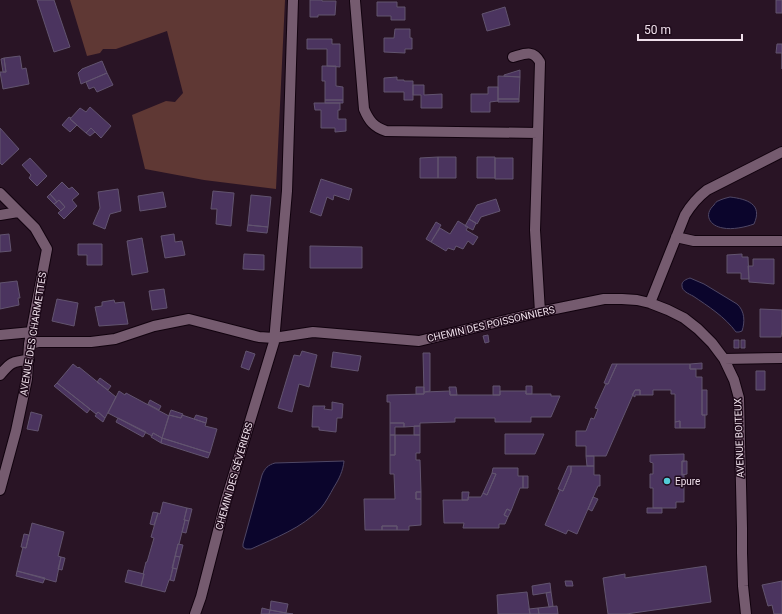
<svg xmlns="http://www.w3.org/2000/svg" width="782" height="614" viewBox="0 0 782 614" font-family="Roboto,sans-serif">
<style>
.green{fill:#5f3834}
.water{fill:#0b052c;stroke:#4f4765}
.building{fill:#4b345f;stroke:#62546f}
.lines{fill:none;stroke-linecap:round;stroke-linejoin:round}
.street-casing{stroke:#11020e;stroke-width:12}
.street{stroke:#755b6f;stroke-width:10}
.poi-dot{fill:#52ccd6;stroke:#1f0b1b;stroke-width:1.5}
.labels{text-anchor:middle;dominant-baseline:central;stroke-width:3;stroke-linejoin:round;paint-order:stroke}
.street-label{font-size:10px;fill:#efe0eb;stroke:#1f0b1b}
.poi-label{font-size:10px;fill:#efe0eb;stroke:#1f0b1b;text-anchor:start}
</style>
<rect width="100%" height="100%" fill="#291425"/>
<path class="green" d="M70,0H285L276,189L204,180L145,169L132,115L166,101L175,102L183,93L167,31L116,49H103L100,53L87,56Z"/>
<path class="water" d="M730,197C747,199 763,204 754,224C746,227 732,230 723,228C710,226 703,215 714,205C715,203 717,201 718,201C722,199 726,198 730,197Z
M690,278L704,284L737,304C745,311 745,322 742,331L739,332H736C725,317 708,306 693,296C689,294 682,291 682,286C681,281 687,279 690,278Z
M344,461C343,471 339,479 334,487C330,494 326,502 321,508C302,528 275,538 251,549H246L243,547V544L262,475C265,468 268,465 275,463Z"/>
<path class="building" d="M37,0H54L70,47L54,52Z
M310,0H322V1H336L335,15H318V17H310Z
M776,0H782V13H776Z
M377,2H397V7H405V20H391V16H377Z
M505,7L510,25L487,31L482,14Z
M395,29H410V38H412V49H405V53L384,52V38H394Z
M307,39H332V44H340V67L327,66V49H307Z
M777,44H782V69V53H776Z
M20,56L22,69L26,68L29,84L3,89L0,72H6L4,58Z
M4,58L6,72H3L1,59Z
M102,61L107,73L81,84L78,73L82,69Z
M322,66H336V86L343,87V100H325V81H322Z
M520,70V77L504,76V75Z
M107,73L113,85L97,92L94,87L89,89L86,82Z
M498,76L520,77L519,99H498Z
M397,77V80H404V81H413V100H404V92H384V78Z
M413,85H424V95L442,94V108H421V95H413Z
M488,87H498V101L490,102V112H471V94H488Z
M498,99H519V102H498Z
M325,100H343V103H325Z
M314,103H340V110H338V119H346V131L335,132V128H321V110H315Z
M90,107L111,126L101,138L91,128L86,133L70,119L80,108L86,112Z
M69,117L71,118L70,119L77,125L70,132L62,125Z
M0,128L19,149L2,165L0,163Z
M91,128L95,132L90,136L86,133Z
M438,157V178H420V158Z
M438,157H456V178H438Z
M477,157H495V178H477Z
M30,158L47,176L37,186L29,178L31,175L22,165Z
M495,158H513V179H495Z
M321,179L352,189L349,200L334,195L333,200L327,197L321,216L310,212Z
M62,182L69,189L72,187L79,194L72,200L77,206L64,219L58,213L65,207L59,200L57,202L50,194Z
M118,189L121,211L110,214L105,229L93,224L100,208L98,192Z
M213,191L234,193L231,226L216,224L217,209H211Z
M163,192L166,207L140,211L138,196Z
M50,194L57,202L54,204L47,197Z
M251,195L271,197L268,227L248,225Z
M496,199L500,211L481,217L477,224L469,219L477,205Z
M59,200L65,207L61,211L54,204Z
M469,219L476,223L473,230L465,226Z
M458,221L468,227L466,230L478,237L473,245L468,241L463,249L456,246L454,250L448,248L446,251L431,242L440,228L450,234Z
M436,222L441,225L431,242L426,239Z
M248,225L268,227L267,233L247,231Z
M9,234L11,251L0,252V235Z
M174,234L175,242L182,241L185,255L165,258L161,236Z
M142,238L148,272L132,275L127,241Z
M78,244H102V265H87V255H78Z
M310,246L362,247V268H310Z
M244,254L264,255V270L243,269Z
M742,254V257H748L749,279H741V273H727V255Z
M753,259H774V284L749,282L748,266H753Z
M17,281L20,298H18L19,305L0,309V283Z
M164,289L167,308L152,310L149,291Z
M57,299L78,303L74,326L52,321Z
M114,300L115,303L124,302L128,324L99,326L95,307L102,306V302Z
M760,309L782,310V330L781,337H760Z
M488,335L489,342L485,343L483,336Z
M734,340H739V348H734Z
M741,340H745V348H741Z
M246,351L255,354L249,370L241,367Z
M302,351L317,355L309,387L299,384L292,412L278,408L294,355L300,356Z
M333,352L361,356L358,371L331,367Z
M423,353H430V391L424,392Z
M702,363V369H690V364Z
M73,364L78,368L79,367L116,397L105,418L98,412L96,414L57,383Z
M612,364H617L608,384L604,383Z
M617,364H690V369H696V377H702V415H705V428H680V421L675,422V394H671V390H653V395H640V390H635L606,456H586V446H576V431H586L591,418L594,419L598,409L595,408L606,384H608Z
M756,371H765V390H756Z
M100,378L111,386L108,390L97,382Z
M57,383L90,409L87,413L54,386Z
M493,386H500V395H493Z
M526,386H532V394H526Z
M416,387H424V394H416Z
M449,387H456L457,395H450Z
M635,390H640V395H635V397L632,395Z
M702,390H707V415H702Z
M119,391L125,395L126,393L169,416L162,438L153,433L152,436L108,413Z
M450,391V395H500V391H526V394H551V396H560L551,417H531V422H495V418H455V422L420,423V426L404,427V423H390V402H387V395L424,394V392Z
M150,400L161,406L159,410L148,404Z
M332,402L343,404L342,418H337L336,432L319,430V427H312L313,406H325L324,409L332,410Z
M171,410L183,414L181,418L169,415Z
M31,412L42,415L38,431L27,429Z
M98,412L105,418L103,422L95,416Z
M169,415L181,418L182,415L206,423L205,426L217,429L210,453L162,438Z
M196,415L207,418L206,423L194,419Z
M118,418L146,432L143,437L116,422Z
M680,421V428H675V422Z
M390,423H404V427H395V435H390Z
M414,426H420V435H414Z
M153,433L162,438L161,443L151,437Z
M505,434H544L535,454H505Z
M390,435H395V455H390Z
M395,435H420V453H416V460H420L421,492H416V499H421V525L409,526V530H397V526H382V530H365L364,499H395L394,474H390V455H395Z
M162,438L210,453L208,458L161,443Z
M684,454V462L682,461V475L684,474V502H676V508H653V488H650V474H653V463L650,462V455Z
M586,456H594V466H587Z
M682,461H687V474L682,475Z
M568,466H571V472L563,491L558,489Z
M571,466H594V475H600V486H598L577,534L568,530L566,534L545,525L560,490L563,491L571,472Z
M493,468H518V476H523V488H520L511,511L507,509L504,515L508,517L505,524H499V528H463L464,523H444L443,500H468V497H481L483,493L487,495L496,474L492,473Z
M492,473L496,474L487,495L483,493Z
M523,476H528V488H523Z
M416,492H421V499H416Z
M462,492H469L468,500H462Z
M593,497L598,499L592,511L588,509Z
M163,502L187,508L184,520H185L179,544H178L170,580H169L165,592L141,586L144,574H143L146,562H147L154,538L151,537L158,513L160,514Z
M187,508L192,509L189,521L184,520Z
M647,508H662V513H647Z
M507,509L511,511L508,517L504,515Z
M153,512L158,513L154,525L150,524Z
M185,520L189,521L186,533L182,532Z
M32,523L64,532L58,556L61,557L56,582L17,571L23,547L26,548Z
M382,526H397V530H382Z
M24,534L29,535L26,548L21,547Z
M178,544L183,545L180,557L175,556Z
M175,556L180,557L177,569L172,568Z
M61,557L65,558L62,570L58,569Z
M706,566L711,602L626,614H608L603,578L625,574V578Z
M173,568L177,569L174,581L170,580Z
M128,570L144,574L141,586L125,582Z
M17,571L45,578L43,583L16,576Z
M565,581H572L573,586H566Z
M782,581V614H774L772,605L768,606L762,585Z
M550,583L551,592L533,595L532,586Z
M527,592L530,614H498L497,595Z
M551,592L553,606L549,607L546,593Z
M271,601L288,604L286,613L270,610Z
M557,606L558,614H539L538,608Z
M262,608L270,610L269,614H261Z
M538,608L539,614H530L529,609Z
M270,610L286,613L293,614H269Z"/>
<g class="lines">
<defs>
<path id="street" d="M355,1L364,109C369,121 374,127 386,131L538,133L535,230L540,312
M513,57C524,54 533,49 540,62L538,133
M0,193L35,228L47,249L29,344L27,379L16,431L0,490
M0,215L18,212
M676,237L694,241H782
M650,303L685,215C691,205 698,197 707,190L782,152
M0,335L32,332
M29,344L38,342H91L115,339L154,326L189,319L259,337L274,338L313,332L419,341L540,312L604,299H622L637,300L650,303L668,310L684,318L698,329L712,343L724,359L734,380L739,398L742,528V553L743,586L746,614
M724,359L782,358
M0,375C10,363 12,361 29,360
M195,614L201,597L226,500L274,342L287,191L293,0"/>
</defs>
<use href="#street" class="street-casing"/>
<use href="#street" class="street"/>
</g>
<circle class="poi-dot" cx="667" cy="481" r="4"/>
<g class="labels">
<g class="street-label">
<text transform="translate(491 324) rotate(-13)">CHEMIN DES POISSONNIERS</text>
<text transform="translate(33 334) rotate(-81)">AVENUE DES CHARMETTES</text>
<text transform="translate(739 438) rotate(-92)">AVENUE BOITEUX</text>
<text transform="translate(234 476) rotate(-74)">CHEMIN DES SÉVERIERS</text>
</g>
<g class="poi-label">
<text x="675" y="481">Epure</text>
</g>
</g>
<path d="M638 34v6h104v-6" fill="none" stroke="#efe0eb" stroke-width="2"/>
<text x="644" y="34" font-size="12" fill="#efe0eb" stroke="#1f0b1b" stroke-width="3" paint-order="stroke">50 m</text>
</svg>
